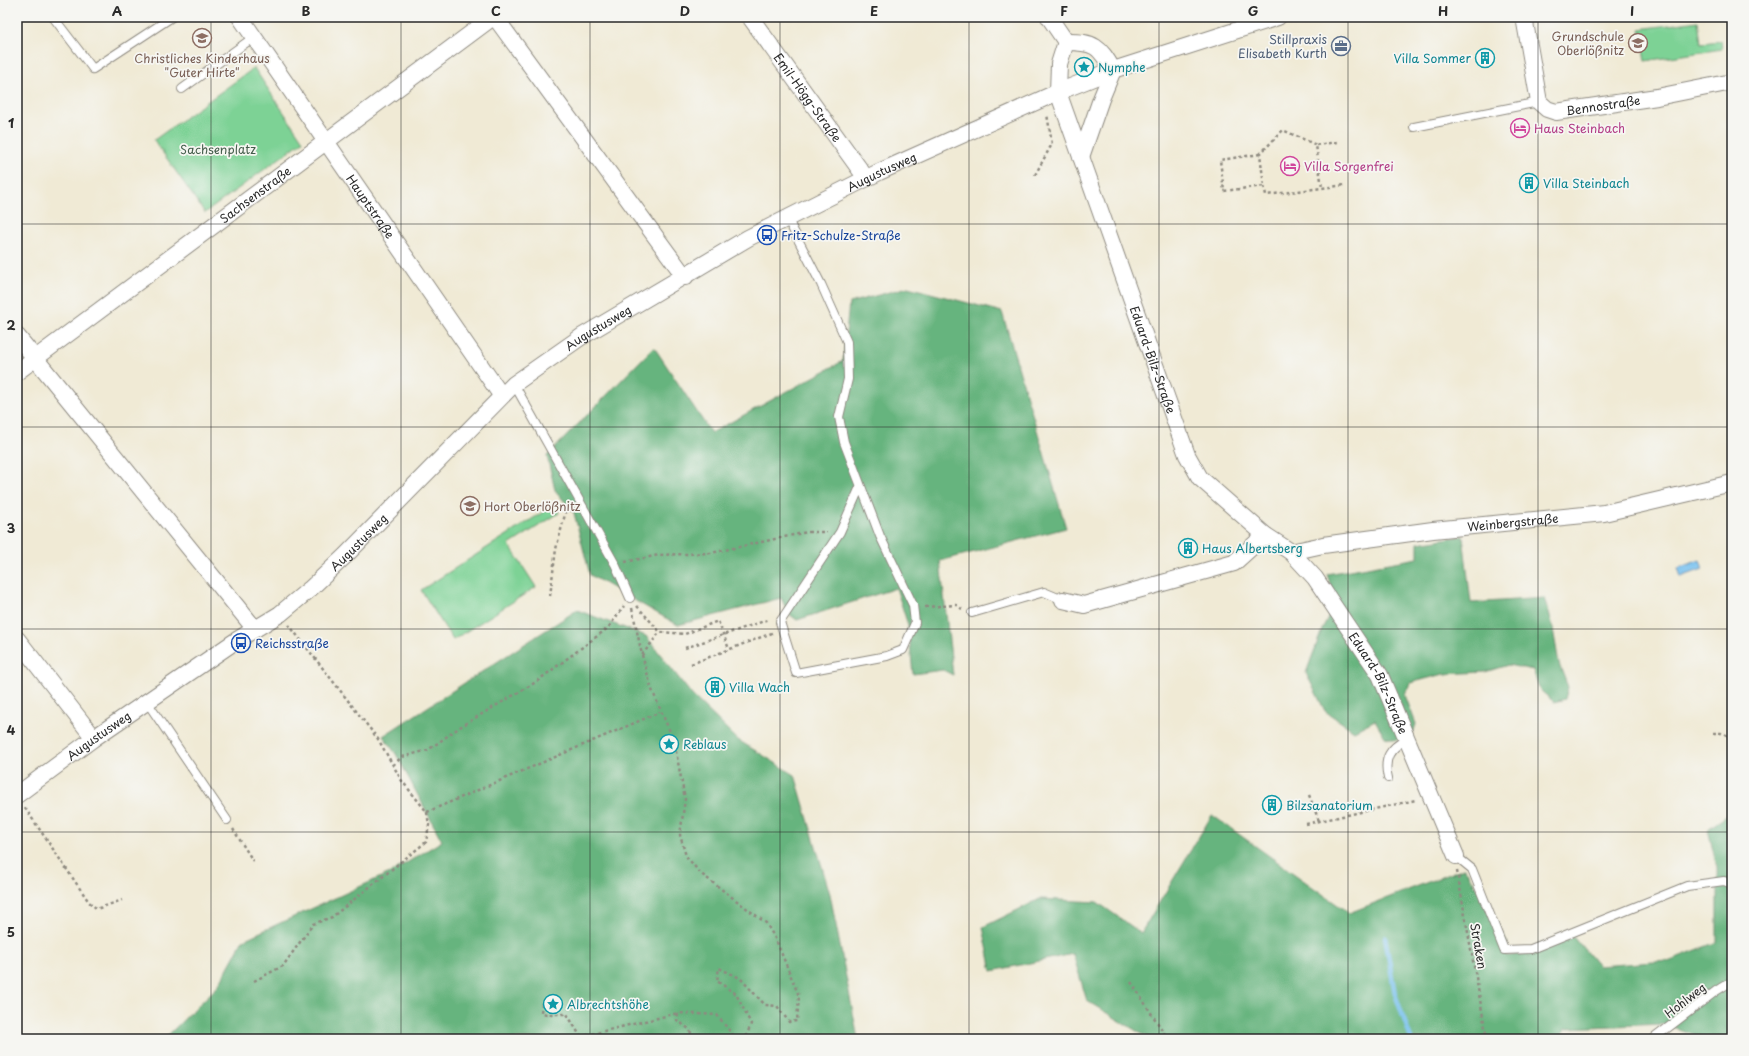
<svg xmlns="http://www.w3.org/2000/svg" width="1749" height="1056" viewBox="0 0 1749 1056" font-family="'Playpen Sans',sans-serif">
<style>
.green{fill:#7dd295;stroke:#547e60}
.forest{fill:#66b47e;stroke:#487054}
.water{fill:#76c0ef;stroke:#50768d}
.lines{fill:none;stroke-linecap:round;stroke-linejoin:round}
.stream{stroke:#76c0ef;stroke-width:4.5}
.service-casing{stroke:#8e8a80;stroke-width:10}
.minor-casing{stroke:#8e8a80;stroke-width:18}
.path{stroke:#8e8a80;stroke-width:2.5;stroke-dasharray:3 3;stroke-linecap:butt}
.service{stroke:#fff;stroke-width:8}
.minor{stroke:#fff;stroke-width:16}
.grid{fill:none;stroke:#2b2b2b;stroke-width:1;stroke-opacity:0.55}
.labels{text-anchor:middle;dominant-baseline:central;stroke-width:3.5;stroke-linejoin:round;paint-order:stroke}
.education-label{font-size:12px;fill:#785e54;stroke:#f6f6f2;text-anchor:end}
.service-label{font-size:12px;fill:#4e5e75;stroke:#f6f6f2;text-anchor:end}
.culture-label{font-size:12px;fill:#0d838f;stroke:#f6f6f2;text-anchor:start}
.street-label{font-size:12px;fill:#2b2b2b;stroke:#f6f6f2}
.hotel-label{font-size:12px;fill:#b23c85;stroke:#f6f6f2;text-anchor:start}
.park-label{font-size:12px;fill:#445d4b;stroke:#f6f6f2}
.transit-label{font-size:12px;fill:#164399;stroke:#f6f6f2;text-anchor:start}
.neatline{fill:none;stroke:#2b2b2b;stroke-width:1.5}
.grid-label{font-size:13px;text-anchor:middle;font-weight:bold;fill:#2b2b2b}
</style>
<rect width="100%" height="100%" fill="#f6f6f2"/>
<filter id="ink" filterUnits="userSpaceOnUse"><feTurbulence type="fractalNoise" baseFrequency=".025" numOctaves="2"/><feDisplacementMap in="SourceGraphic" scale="8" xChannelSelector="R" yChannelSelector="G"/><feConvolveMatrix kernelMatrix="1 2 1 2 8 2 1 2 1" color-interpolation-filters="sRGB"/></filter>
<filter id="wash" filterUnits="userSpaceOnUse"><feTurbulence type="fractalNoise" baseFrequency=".012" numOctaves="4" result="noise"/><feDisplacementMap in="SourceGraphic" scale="16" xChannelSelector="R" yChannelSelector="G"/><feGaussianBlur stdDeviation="0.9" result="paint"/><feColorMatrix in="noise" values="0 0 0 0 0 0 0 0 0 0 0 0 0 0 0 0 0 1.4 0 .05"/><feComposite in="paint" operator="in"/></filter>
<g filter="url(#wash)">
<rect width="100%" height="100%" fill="#f0ead5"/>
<path class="green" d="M1698,21L1701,43L1721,41L1722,49L1645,61L1640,29Z
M254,68L303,141L205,213L154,140Z
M554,505L559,513L509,545L536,587L453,640L421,590Z"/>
<path class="forest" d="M908,287L1002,312L1066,528L940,561L953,675L943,670L913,674L908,625L896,588L797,620L789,614L781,598L678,625L590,575L574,513L555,490L547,456L654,347L711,433L843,361L849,303Z
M1463,536L1471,603L1545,598L1552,623L1559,664L1568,687L1565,699L1554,702L1540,690L1533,670L1508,665L1485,672L1444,674L1410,683L1405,695L1416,724L1413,733L1396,740L1385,737L1375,720L1354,731L1325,711L1306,673L1323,627L1336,603L1327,574L1418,558V543Z
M577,610L646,636L692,695L738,740L795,775L830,894L858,1039H164L218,986L243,940L392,872L442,841L396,754L383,736Z
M1732,812V1039H1707L1664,1024L1565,1028L1561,1039H1150L1087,1001L1073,954L992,971L983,927L1040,899L1097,902L1141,933L1212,815L1349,913L1464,868L1487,903L1507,943L1506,956L1534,953L1573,936L1598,966L1668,961L1717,942V868L1708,829Z"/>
<path class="water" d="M1700,560L1703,569L1681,577L1678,568Z"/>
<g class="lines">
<path class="stream" d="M1385,937L1395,994L1411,1039"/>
</g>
</g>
<g filter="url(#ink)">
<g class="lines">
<defs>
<path id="service" d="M53,17L93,69L172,17
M182,89L254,37
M1414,127L1539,102
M787,218L821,284L847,342L848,379L839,417L844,442L880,536L913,605L915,623L903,650L887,656L796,673L780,622L840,532L860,487
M514,384L615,564L630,598
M972,613L1044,592L1063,600
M147,702L227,820
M1388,778C1383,758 1390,748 1407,739
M1456,856L1472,869L1504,950L1531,949L1687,886L1724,881L1732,884
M1653,1039L1716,991L1732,981"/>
<g id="minor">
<path id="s1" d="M240,17L501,395"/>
<path d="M495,17L685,277"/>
<path id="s2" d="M750,17L866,178"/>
<path d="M1049,17L1066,42"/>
<path id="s3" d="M1524,17L1539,102L1547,109L1556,112L1657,97L1732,82"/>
<path id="s4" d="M1066,42L1059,64L1058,92L1187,455L1200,478L1265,535L1291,552L1315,578L1380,675L1456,856"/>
<path d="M1066,42C1095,42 1099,46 1113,70"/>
<path d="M1081,157L1101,99L1113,70"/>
<path d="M17,336L255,629"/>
<path id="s5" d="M17,372L493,17"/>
<path id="s6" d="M1291,552L1323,545L1433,530L1604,513L1732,483"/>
<path d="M1063,600L1084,605L1234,563L1265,535"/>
<path d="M17,639L94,738"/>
<path id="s7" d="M17,795L94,738L237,640L280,614L310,589L345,556L514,384L581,337L748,238L879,172L1058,92L1113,70L1278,17"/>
</g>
</defs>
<use href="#service" class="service-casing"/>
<use href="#minor" class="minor-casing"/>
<path class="path" d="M1316,145L1337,142
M1260,154L1220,160L1224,191L1264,186L1260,154L1283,130L1316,145L1322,188
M1035,175L1052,144L1047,114
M1264,186L1266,195L1346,185
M625,562L659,555L711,553L807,532H827
M550,596L556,549L568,503
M637,606L660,632L685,634L718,621L729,649
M925,607L956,605L962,609
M632,608L642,655L652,690L674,741L685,799L680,835L686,856L700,873L766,923L776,940L799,996L797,1021L789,1022L777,1006L765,1005L740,978L719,968L717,981L736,994L751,1024L746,1037L741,1039
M685,648L770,619
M642,655L660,632
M691,664L772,633
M1713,733H1721L1732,737
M393,765L402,757L428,750L460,727L536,682L608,628L624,606
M1309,795L1319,821
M25,808L89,902L97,909L122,900
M427,812L660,712
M1306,824L1416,800
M233,829L253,861
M1457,871L1487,1039
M254,981L283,966L313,924L332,917L426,842L429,825L427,812L402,781L378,739L289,625
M1131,982L1168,1039
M542,1003L541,1012L546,1014H567L582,1039
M580,1037L678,1013
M694,1039L689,1029L677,1020L678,1013L717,1015L736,1039"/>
<use href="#service" class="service"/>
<use href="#minor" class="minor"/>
</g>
</g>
<path class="grid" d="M211,17V1039M401,17V1039M590,17V1039M780,17V1039M969,17V1039M1159,17V1039M1348,17V1039M1538,17V1039M17,224H1732M17,427H1732M17,629H1732M17,832H1732"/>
<defs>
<symbol id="school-ring" viewBox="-11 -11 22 22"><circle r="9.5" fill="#f6f6f2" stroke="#8d6e63" stroke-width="1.5"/><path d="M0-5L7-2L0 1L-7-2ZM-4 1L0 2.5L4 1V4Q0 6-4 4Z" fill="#8d6e63"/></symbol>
<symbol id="office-ring" viewBox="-11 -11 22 22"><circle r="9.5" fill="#f6f6f2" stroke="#5c6f8a" stroke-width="1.5"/><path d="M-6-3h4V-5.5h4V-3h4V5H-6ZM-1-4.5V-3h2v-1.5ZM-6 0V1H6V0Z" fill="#5c6f8a"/></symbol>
<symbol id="building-ring" viewBox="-11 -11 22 22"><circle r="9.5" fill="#f6f6f2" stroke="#0f9aa8" stroke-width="1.5"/><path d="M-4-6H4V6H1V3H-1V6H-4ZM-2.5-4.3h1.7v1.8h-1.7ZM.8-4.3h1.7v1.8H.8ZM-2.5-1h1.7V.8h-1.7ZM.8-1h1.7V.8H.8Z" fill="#0f9aa8"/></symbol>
<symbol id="sight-ring" viewBox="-11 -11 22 22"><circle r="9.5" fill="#f6f6f2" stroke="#0f9aa8" stroke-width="1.5"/><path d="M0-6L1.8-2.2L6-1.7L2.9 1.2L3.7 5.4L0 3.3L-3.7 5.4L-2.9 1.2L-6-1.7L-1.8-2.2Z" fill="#0f9aa8"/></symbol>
<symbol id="hotel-ring" viewBox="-11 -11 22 22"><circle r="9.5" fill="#f6f6f2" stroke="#d1479c" stroke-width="1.5"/><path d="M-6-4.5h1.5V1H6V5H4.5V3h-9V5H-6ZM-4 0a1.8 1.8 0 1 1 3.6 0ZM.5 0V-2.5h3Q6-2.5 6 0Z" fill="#d1479c"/></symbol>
<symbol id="bus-ring" viewBox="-11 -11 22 22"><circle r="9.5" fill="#f6f6f2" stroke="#1a4fb4" stroke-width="1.5"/><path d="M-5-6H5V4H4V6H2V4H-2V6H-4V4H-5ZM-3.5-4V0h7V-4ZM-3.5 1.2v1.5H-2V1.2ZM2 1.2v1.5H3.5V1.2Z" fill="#1a4fb4"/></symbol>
</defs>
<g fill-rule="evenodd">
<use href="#school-ring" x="191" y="27" width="22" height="22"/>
<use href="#school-ring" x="1627" y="32" width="22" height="22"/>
<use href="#office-ring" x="1330" y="35" width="22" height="22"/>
<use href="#building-ring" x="1474" y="47" width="22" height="22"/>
<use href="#sight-ring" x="1073" y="56" width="22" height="22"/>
<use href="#hotel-ring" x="1509" y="117" width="22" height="22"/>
<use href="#hotel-ring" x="1279" y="155" width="22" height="22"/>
<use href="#building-ring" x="1518" y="172" width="22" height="22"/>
<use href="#bus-ring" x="756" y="224" width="22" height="22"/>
<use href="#school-ring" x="459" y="495" width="22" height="22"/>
<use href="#building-ring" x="1177" y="537" width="22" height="22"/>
<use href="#bus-ring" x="230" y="632" width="22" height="22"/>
<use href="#building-ring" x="704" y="676" width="22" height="22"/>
<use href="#sight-ring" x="658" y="733" width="22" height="22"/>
<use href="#building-ring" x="1261" y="794" width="22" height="22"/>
<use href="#sight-ring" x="542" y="993" width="22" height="22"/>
</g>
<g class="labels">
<g class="education-label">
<text x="1624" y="36">Grundschule<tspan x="1624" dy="14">Oberlößnitz</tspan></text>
<text x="202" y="58" text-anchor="middle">Christliches Kinderhaus<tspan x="202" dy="14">"Guter Hirte"</tspan></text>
<text x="484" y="506" text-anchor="start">Hort Oberlößnitz</text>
</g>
<g class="service-label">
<text x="1327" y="39">Stillpraxis<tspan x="1327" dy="14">Elisabeth Kurth</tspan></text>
</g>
<g class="culture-label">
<text x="1471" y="58" text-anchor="end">Villa Sommer</text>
<text x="1098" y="67">Nymphe</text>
<text x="1543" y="183">Villa Steinbach</text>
<text x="1202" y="548">Haus Albertsberg</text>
<text x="729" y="687">Villa Wach</text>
<text x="683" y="744">Reblaus</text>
<text x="1286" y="805">Bilzsanatorium</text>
<text x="567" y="1004">Albrechtshöhe</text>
</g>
<g class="street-label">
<text stroke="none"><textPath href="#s2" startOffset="99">Emil-Högg-Straße</textPath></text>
<text stroke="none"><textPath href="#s3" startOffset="154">Bennostraße</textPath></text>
<text stroke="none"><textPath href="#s7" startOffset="1073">Augustusweg</textPath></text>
<text stroke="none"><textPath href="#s5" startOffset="297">Sachsenstraße</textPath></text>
<text stroke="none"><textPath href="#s1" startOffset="230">Hauptstraße</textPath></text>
<text stroke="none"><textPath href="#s7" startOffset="749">Augustusweg</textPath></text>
<text stroke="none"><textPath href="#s4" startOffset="335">Eduard-Bilz-Straße</textPath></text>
<text stroke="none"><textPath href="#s6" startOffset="224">Weinbergstraße</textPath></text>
<text stroke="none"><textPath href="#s7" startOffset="426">Augustusweg</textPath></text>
<text stroke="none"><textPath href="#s4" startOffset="739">Eduard-Bilz-Straße</textPath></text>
<text stroke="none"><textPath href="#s7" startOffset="101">Augustusweg</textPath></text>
<text transform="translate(1479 946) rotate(80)">Straken</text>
<text transform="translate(1685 1000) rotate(-38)">Hohlweg</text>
</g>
<g class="hotel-label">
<text x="1534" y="128">Haus Steinbach</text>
<text x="1304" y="166">Villa Sorgenfrei</text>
</g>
<g class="park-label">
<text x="218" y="149">Sachsenplatz</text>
</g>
<g class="transit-label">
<text x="781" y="235">Fritz-Schulze-Straße</text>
<text x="255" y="643">Reichsstraße</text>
</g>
</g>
<rect width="1749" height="1056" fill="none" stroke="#f6f6f2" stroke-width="44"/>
<rect x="22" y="22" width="1705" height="1012" class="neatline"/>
<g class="grid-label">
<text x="117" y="16">A</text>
<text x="306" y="16">B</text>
<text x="496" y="16">C</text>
<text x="685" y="16">D</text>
<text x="874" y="16">E</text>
<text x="1064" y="16">F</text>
<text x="1253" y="16">G</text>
<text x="1443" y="16">H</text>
<text x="1632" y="16">I</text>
<text x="11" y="128">1</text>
<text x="11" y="330">2</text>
<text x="11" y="533">3</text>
<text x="11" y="735">4</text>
<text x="11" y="937">5</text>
</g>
</svg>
